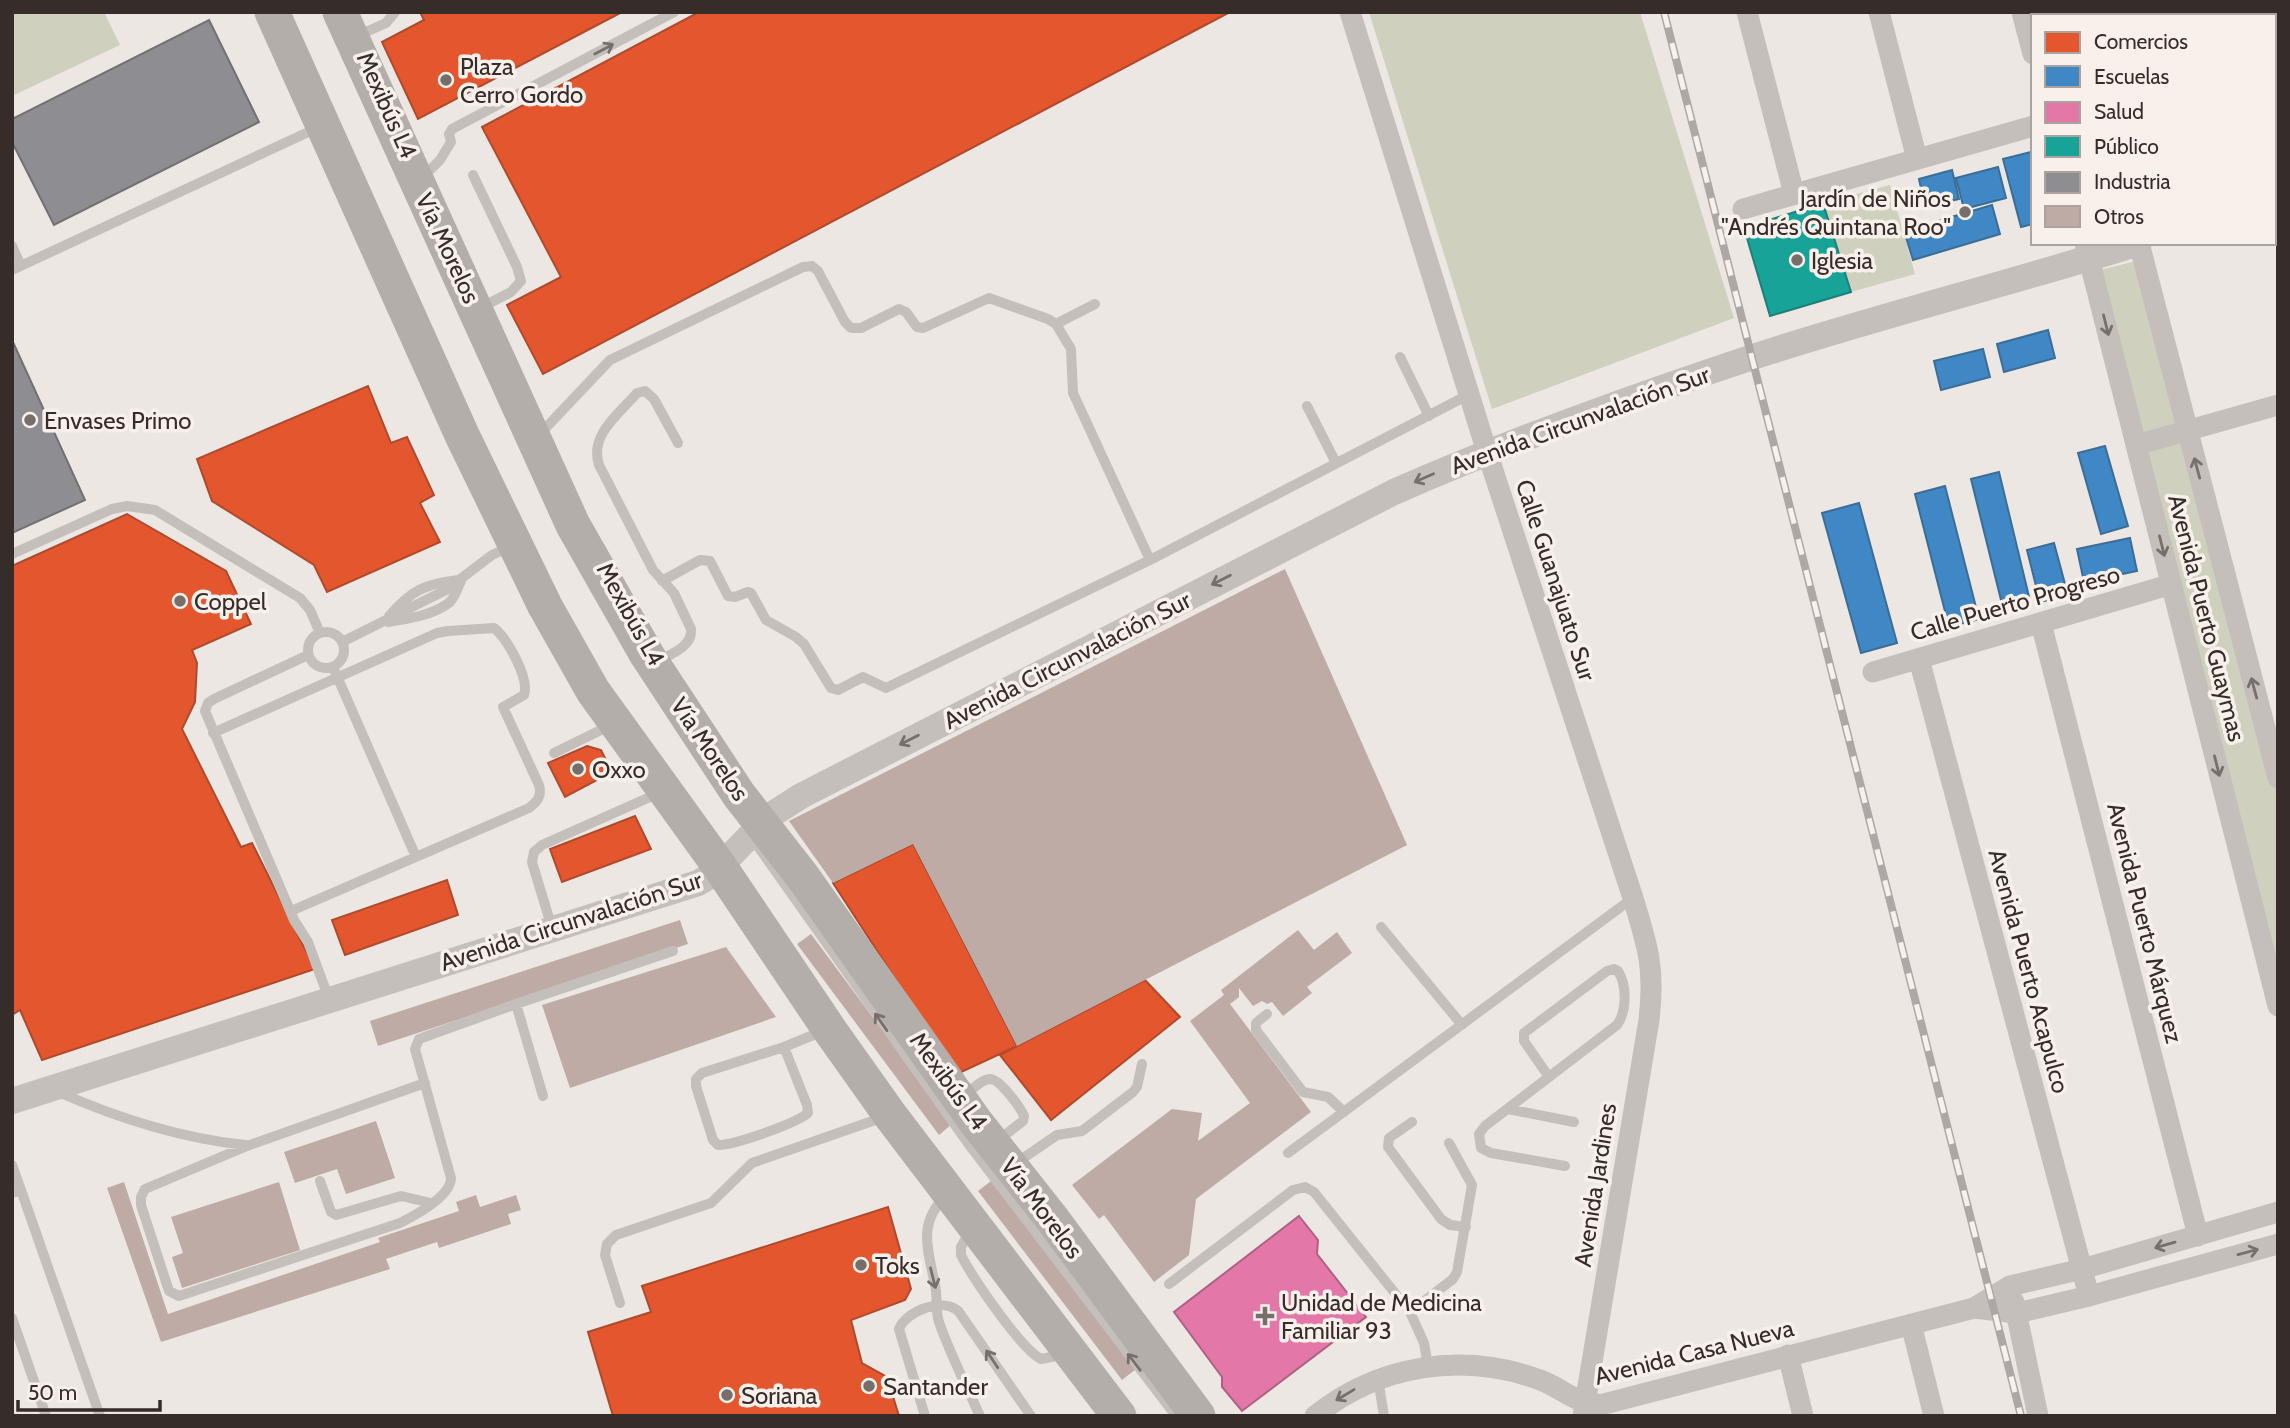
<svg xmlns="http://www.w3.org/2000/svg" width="2290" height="1428" viewBox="0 0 2290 1428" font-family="Cabin,sans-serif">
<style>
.green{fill:#cfd0be}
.shops{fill:#e4572e;stroke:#b04a2d;stroke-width:2}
.schools{fill:#3f88c5;stroke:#3c6d96;stroke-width:2}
.health{fill:#e377a8;stroke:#af6182;stroke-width:2}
.public{fill:#17a398;stroke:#208077;stroke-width:2}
.industry{fill:#8d8d92;stroke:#737073;stroke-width:2}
.building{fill:#beaba6}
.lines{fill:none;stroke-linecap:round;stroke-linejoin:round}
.service{stroke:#c5bfbc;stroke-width:10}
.minor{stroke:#c5bfbc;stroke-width:21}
.tertiary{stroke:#c5bfbc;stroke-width:26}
.primary{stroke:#b4aeab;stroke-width:35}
.rail-casing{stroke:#ada8a6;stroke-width:8}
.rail{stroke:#f8f1eb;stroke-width:5;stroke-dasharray:16;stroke-linecap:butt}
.oneway{stroke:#766f6c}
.poi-dot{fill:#766e6b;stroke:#f8f1eb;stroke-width:2.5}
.labels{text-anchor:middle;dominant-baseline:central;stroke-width:7;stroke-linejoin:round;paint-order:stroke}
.poi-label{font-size:24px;fill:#362d2a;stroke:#f8f1eb;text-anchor:start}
.street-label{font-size:24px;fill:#362d2a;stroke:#f8f1eb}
</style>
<rect width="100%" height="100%" fill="#ece7e3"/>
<path class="green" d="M12,12H104L120,45L12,96Z
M1369,12H1640L1734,318L1492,409Z
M1890,185L1915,274L1851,292L1823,203Z
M2140,260L2278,795V976L2100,270Z"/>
<path class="shops" d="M420,12H622L418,119L382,42L424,20Z
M699,12H1230L543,374L507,305L561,277L482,127Z
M368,386L391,443L407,437L434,495L420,503L440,542L327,592L314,565L212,501L197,459Z
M127,514L226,571L251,624L192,650L197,663L195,702L182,729L241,847L252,843L315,969L42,1060L20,1010L12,1015V566Z
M587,746L601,750L612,772L565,797L548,763Z
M635,816L651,849L562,882L550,849Z
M913,844L1017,1046L957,1074L833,883Z
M447,880L458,915L345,955L332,920Z
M1145,980L1180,1017L1051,1120L1000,1055Z
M888,1207L911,1289L905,1300L851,1320L862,1363L887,1377L899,1416H613L588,1332L651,1312L642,1286Z"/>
<path class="schools" d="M2031,152L2033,160V224L2021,227L2003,159Z
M1998,167L2006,198L1964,209L1956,178Z
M1952,170L1959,199L1925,207L1919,179Z
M1992,205L2000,234L1913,260L1904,231Z
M2048,330L2055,358L2004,372L1997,344Z
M1983,349L1990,377L1941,390L1934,361Z
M2105,446L2128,526L2101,534L2078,453Z
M1999,472L2031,605L2004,612L1971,479Z
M1945,486L1979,619L1949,627L1915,494Z
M1859,503L1897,643L1861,653L1822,513Z
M2130,538L2137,571L2084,582L2077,549Z
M2054,543L2068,595L2040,602L2027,550Z"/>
<path class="health" d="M1299,1216L1318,1240L1317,1254L1366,1317L1242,1411L1222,1387V1377L1174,1312Z"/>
<path class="public" d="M1823,203L1851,292L1770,316L1744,228Z"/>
<path class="industry" d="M209,20L259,122L54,225L12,142V119Z
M12,340L85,500L12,533Z"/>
<path class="building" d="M1285,569L1407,845L1017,1046L913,844L833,883L789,821Z
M680,920L688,944L378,1046L370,1021Z
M1298,930L1314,950L1337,932L1352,953L1307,987L1312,993L1283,1016L1272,1002L1267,1004L1262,1001L1253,1006L1239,988V997L1230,1004L1311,1112L1196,1199L1189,1255L1154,1282L1104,1215L1099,1219L1072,1185L1172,1109L1202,1113L1198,1141L1250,1103L1190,1021L1224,995L1221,990Z
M811,934L952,1124L939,1135L797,944Z
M726,947L776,1017L570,1088L542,1005Z
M376,1121L395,1178L346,1194L337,1169L295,1183L284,1152Z
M991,1181L1136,1369L1122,1380L978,1191Z
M124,1182L168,1314L380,1242L378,1238L459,1211L456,1202L476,1195L480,1207L516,1195L521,1210L508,1214L511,1224L439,1248L437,1242L386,1259L390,1269L161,1342L107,1188Z
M279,1182L300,1250L182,1288L172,1257L183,1253L171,1217Z"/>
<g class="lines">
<path class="service" d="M357,36L386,23L395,12
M473,175L517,267L521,281L511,292L478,309
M422,178L440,160L451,142L449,134L452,129L674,12
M12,246L21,266
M12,270L317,128
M1056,324L1095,304
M1400,357L1429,416
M1307,406L1336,463
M539,435L610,360L803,267L812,266L818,271L845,322L851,328H861L899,309L906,312L917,327L923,328L989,298L1048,319L1056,324L1071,349L1073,393L1150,560
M12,554L112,509L127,506L155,510L300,598L310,610L320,633
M662,581L700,560L710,561L728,596L735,597L748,592L751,593L766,620L796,637L804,644L831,688L838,690L863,677L886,688L1150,560L1470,394
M389,616C412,590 424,584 459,580
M388,622C408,619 434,615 450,602C455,597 458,587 461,581
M308 650a18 18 0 1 1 36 0a18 18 0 1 1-36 0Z
M342,642L446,590L492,555L512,546
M308,655L214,699L208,703L205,711L294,920L308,942L329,999
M656,662C669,655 693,647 691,629L674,593L653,570L599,465C589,435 619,414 637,393L645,391L654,399L678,443
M333,667L416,857
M213,733L437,633L448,631L494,628C507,638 530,679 524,695L503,707L539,785C542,796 538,801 529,808L291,911
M554,753L611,725
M757,845L970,1146L1176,1416
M1381,927L1462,1025
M552,928L532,862L534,852L542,845L659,793
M516,1004L543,1096
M1267,1014L1256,1023V1030L1303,1092L1328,1097L1344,1112
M784,1047L807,1105L808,1113C795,1124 734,1145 718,1145L713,1140L696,1086V1079L702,1073Z
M784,1047L823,1031
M1549,1077L1524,1041V1033L1607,971L1614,969L1618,971C1627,985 1627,1011 1617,1025L1485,1126L1479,1134L1481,1148L1491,1153L1565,1166
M425,1083L247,1146L145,1189L141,1197V1205L169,1291L179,1296L400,1223C416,1215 451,1196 451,1178L415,1049L419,1039L516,1004L673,951
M56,1091C117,1118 178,1138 245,1145
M962,1098C969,1092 982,1079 990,1079C1000,1079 1020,1107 1024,1116L1023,1121L997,1141
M1508,1109L1574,1122
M1412,1122L1389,1138L1388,1147L1441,1219L1450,1225L1466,1227
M1288,1153L1633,898
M1016,1163L1057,1135L1082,1131L1133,1092L1137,1087L1142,1064
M12,1165L21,1190
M320,1181L331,1212L336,1215L401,1196L431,1203
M12,1193L21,1190L100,1416
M946,1195C917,1224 928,1249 935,1285C938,1297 935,1311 939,1322C950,1354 966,1385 980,1416
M971,1229L961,1247V1255C972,1277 1021,1349 1041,1359L1066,1354
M1169,1284L1293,1190L1305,1187L1314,1192L1410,1312L1424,1343L1428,1366
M620,1303L605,1255L607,1244L616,1235L711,1203L752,1163L884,1117
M1410,1312L1453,1279L1457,1272L1472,1185L1449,1143
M12,1318L46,1416
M1378,1379L1384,1416
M925,1416L899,1329C906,1311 944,1296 959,1312L1031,1416"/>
<path class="minor" d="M1350,12L1487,452L1633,898C1648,947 1655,968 1649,1020L1583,1416
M1747,12L1794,194
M1879,12L1917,159
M2022,12L2033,54
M2083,12L2084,16
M2219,12L2220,16
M2274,58L2278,57
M1743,209L2033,126
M2085,243L2278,1006
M2139,243L2278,778
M2136,445L2278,405
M2041,623L2198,1236
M1919,659L2089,1296
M1873,672L2172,584
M2014,1302L2038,1416
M1974,1308L2017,1313L2089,1296L2278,1244
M1911,1324L1934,1416
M1788,1355L1803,1416
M1315,1416C1378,1365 1463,1351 1540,1380C1563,1388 1578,1407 1604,1404L1974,1308L2010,1286L2082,1269L2278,1212"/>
<path class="tertiary" d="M2274,204L2278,203
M12,1101L698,883L713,874L768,817L801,796L1394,492C1514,439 1638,395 1762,354C1887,314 2014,282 2139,243"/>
<path class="primary" d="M272,12L462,435L545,606L593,691L720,867L829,1029L890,1115L1119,1416
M340,12L573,525L647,655L739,795L803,877L975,1121L1050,1216L1198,1416"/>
<defs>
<path id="rail" d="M1664,12L2021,1416"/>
</defs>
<use href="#rail" class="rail-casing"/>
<use href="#rail" class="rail"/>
</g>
<defs><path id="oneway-shaft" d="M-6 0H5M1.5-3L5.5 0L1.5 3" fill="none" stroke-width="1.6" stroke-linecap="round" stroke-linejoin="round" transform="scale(1.75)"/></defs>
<g class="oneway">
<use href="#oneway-shaft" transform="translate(604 49) rotate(-28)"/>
<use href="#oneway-shaft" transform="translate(2106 325) rotate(76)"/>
<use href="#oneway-shaft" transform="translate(2197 468) rotate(-105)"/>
<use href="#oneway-shaft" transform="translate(1424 478) rotate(156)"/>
<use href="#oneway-shaft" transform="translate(2162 546) rotate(76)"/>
<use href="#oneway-shaft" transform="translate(1221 580) rotate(153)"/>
<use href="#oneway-shaft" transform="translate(2254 688) rotate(-105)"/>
<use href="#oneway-shaft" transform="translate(909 740) rotate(153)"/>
<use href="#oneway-shaft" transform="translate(2217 766) rotate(76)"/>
<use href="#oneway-shaft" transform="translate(881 1022) rotate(-125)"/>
<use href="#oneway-shaft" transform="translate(2165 1245) rotate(164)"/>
<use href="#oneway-shaft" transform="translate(2248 1252) rotate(-15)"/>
<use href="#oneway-shaft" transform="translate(933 1278) rotate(76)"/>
<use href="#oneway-shaft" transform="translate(992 1359) rotate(-124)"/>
<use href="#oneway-shaft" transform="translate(1134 1362) rotate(-127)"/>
<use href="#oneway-shaft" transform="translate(1345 1395) rotate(149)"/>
</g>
<g class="poi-dot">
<circle cx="446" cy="80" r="7"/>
<circle cx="1965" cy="212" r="7"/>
<circle cx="1797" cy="260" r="7"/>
<circle cx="30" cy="420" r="7"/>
<circle cx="180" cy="601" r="7"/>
<circle cx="578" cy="769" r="7"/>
<circle cx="861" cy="1265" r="7"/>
<path d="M1261.5 1305.5h7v7h7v7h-7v7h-7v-7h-7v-7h7z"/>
<circle cx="869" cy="1386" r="7"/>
<circle cx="727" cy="1395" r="7"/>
</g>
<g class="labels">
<g class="poi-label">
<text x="460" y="66">Plaza<tspan x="460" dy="28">Cerro Gordo</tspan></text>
<text x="1951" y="198" text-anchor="end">Jardín de Niños<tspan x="1951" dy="28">"Andrés Quintana Roo"</tspan></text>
<text x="1811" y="260">Iglesia</text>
<text x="44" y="420">Envases Primo</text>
<text x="194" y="601">Coppel</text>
<text x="592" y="769">Oxxo</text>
<text x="875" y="1265">Toks</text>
<text x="1281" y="1302">Unidad de Medicina<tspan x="1281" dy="28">Familiar 93</tspan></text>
<text x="883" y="1386">Santander</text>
<text x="741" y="1395">Soriana</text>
</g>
<g class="street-label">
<text transform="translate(387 105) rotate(66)">Mexibús L4</text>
<text transform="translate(448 248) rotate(65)">Vía Morelos</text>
<text transform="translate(1580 420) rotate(-20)">Avenida Circunvalación Sur</text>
<text transform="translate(1556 580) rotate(72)">Calle Guanajuato Sur</text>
<text transform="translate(2015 603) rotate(-16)">Calle Puerto Progreso</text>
<text transform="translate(631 614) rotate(61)">Mexibús L4</text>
<text transform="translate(2207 618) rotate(76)">Avenida Puerto Guaymas</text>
<text transform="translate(1067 660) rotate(-27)">Avenida Circunvalación Sur</text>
<text transform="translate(710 749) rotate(56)">Vía Morelos</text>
<text transform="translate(571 921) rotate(-18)">Avenida Circunvalación Sur</text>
<text transform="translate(2145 923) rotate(76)">Avenida Puerto Márquez</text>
<text transform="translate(2029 971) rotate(75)">Avenida Puerto Acapulco</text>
<text transform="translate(949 1081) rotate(54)">Mexibús L4</text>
<text transform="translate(1595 1185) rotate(-81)">Avenida Jardines</text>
<text transform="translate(1042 1208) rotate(53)">Vía Morelos</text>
<text transform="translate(1694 1352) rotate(-14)">Avenida Casa Nueva</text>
</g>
</g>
<rect width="2290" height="1428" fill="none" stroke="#362d2a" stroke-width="28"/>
<rect x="2031" y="14" width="245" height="231" fill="#f8f1eb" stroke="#aaa39e" stroke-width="2"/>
<rect x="2045" y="32" width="35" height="21" fill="#e4572e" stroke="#aaa39e" stroke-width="2"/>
<text x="2094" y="49" font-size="21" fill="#362d2a">Comercios</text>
<rect x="2045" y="66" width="35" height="21" fill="#3f88c5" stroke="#aaa39e" stroke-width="2"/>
<text x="2094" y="84" font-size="21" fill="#362d2a">Escuelas</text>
<rect x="2045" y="102" width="35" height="21" fill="#e377a8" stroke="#aaa39e" stroke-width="2"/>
<text x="2094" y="119" font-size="21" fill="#362d2a">Salud</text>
<rect x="2045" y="136" width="35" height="21" fill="#17a398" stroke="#aaa39e" stroke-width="2"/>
<text x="2094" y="154" font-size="21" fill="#362d2a">Público</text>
<rect x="2045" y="172" width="35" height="21" fill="#8d8d92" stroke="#aaa39e" stroke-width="2"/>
<text x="2094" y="189" font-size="21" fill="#362d2a">Industria</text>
<rect x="2045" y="206" width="35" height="21" fill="#beaba6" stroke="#aaa39e" stroke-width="2"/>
<text x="2094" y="224" font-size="21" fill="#362d2a">Otros</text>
<path d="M18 1400v10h142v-10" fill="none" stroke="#362d2a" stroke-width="3.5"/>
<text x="28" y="1400" font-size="21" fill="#362d2a" stroke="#f8f1eb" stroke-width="5" paint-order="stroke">50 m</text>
</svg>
